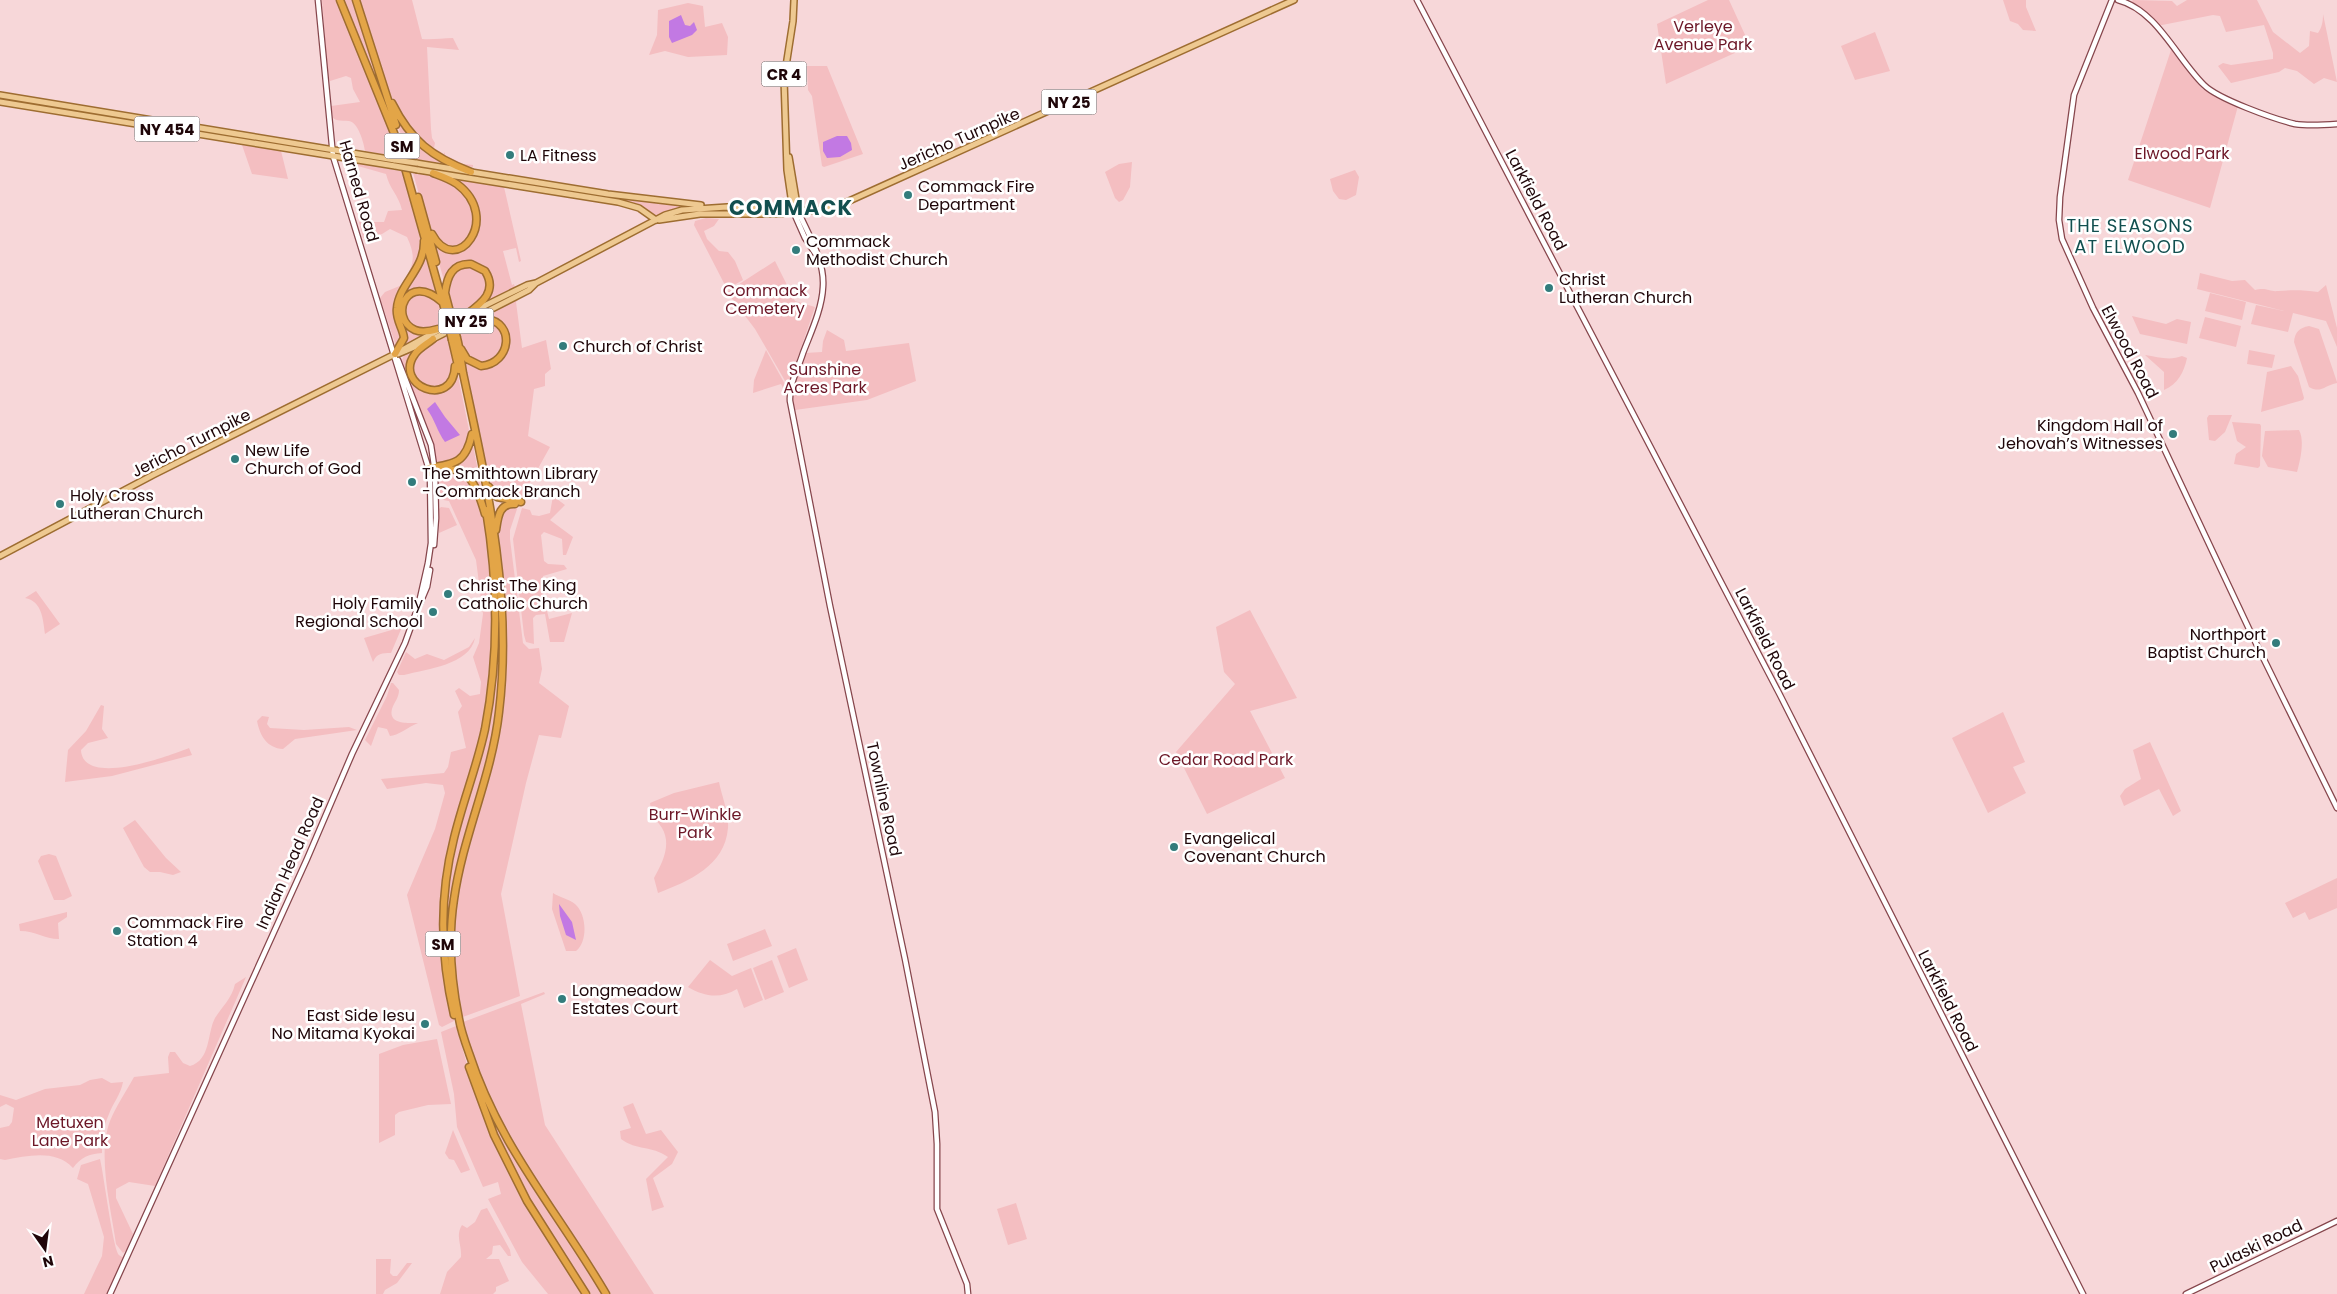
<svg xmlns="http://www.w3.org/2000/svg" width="2337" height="1294" viewBox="0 0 2337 1294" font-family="Poppins,sans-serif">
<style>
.green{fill:#f4bec1}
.water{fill:#c279e3}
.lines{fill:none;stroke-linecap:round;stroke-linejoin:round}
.secondary-casing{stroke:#86464c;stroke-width:7}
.primary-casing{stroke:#9e6d31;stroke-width:8}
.motorway-casing{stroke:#9e6d31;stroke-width:9}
.secondary{stroke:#fff;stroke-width:4.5}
.primary{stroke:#eec991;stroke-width:5}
.motorway{stroke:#e3a547;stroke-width:6}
.primary-bridge-casing{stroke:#9e6d31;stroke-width:8;stroke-linecap:butt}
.motorway-bridge-casing{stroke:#9e6d31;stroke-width:9;stroke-linecap:butt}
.primary-bridge{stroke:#eec991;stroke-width:5}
.motorway-bridge{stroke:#e3a547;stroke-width:6}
.poi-dot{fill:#337c7c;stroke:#fff;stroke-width:2}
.labels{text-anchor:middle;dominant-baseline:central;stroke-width:5;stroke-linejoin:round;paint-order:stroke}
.shield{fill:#fff;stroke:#625153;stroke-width:1}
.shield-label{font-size:15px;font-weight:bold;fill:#1f0609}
.park-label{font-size:16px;fill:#6c1727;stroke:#fff}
.street-label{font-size:16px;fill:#1f0609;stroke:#fff}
.poi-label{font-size:16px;fill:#1f0609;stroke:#fff;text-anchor:start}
.neighbourhood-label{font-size:18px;letter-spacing:1px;fill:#124f4f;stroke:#fff}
.district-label{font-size:21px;font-weight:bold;letter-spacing:1px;fill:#124f4f;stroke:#fff}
</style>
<rect width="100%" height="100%" fill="#f7d7d9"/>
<path class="green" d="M322,0H338L400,157L365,151C364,143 358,122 349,121C342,120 338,122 333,118L331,106L360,102L353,89L351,78L346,76L330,81L328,77Z
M342,0H355L394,124Z
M359,0H412L422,39C433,40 442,38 453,38L459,50L427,47L431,129L432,138L435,143L434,148L444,154L445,152V155L463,164L473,165V167C395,156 378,63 359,0Z
M1708,0H1729L1746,37L1733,44L1737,52L1666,84L1657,24Z
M2003,0H2026V7L2036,31L2023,30L2018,24L2010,21Z
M2133,0L2172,1L2177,6L2187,0H2257L2273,32L2300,53L2309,46L2310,31L2318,33C2322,27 2323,22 2323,14L2337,82L2324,78L2314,84L2297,71L2285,68L2279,72L2231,83L2218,66L2223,63L2231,65L2273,59V53L2264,25L2226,32L2220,16L2213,15L2157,26L2131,2Z
M688,3L703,6L705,27L722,23L728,37L727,55L688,57L665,51L649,55L657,35L658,10Z
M1875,32L1890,71L1855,80L1841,46Z
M2171,50L2202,89L2238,106L2210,208L2128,180Z
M807,66H827L863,154L824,167L822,166L812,96L808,90Z
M391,103L397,117L447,164L408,158Z
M242,145L281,151L288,179L252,174Z
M1132,162L1130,187L1123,200L1119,202L1115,198L1105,172L1119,164Z
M357,163L406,172L421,230L423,249L398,299L402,339L396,346L380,298L385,292L402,285C413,265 417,259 407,237L390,229L382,234L363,238L359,222H384L388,211L402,210C398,194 390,190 386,174L358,166Z
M1355,170L1359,177L1356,195L1346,200L1339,199L1333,191L1330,179Z
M413,173L431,174L460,188L472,206L475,226L464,245C458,246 451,249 445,246C429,239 418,189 413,173Z
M448,177L504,187L521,261L519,262L516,248L503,251L512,285L514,284L515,288L481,306L491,293C486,276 485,260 463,263L445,284L431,235L443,247L468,246C478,236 481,217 474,204C470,194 456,185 448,177Z
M612,197L683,206L655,216L642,207Z
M706,218L719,219L714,226L704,231L707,239L719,251L728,252L735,261L743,280L727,289L694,225L695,221Z
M426,244L441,301C430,285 419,290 405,298L403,319L421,333V337L402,346L399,320L400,300Z
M775,261L795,301L815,307L788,386L755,329L727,292Z
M467,265L485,273L489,289L476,305L455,317L447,287L451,274Z
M2200,273L2232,281L2245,280L2255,290C2267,287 2269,292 2278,291C2292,290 2304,290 2318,292L2326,285L2337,328V347L2326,321L2293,313L2288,332L2251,324L2256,305L2284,311L2197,289Z
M423,292L440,302L445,322L431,329L418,330L407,321C403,302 405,298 423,292Z
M2210,293L2246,302L2242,320L2205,311Z
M515,298L518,300L516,302L522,348L546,340L551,369L545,374V386L534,389L528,436L550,447L521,499L499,497L489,484L460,350L480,367L507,349L503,328L479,318Z
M2132,316L2166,324L2177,319L2191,322L2187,344L2140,334Z
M2205,317L2241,326L2236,347L2199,338Z
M477,321H490L502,331L504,349L494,361L477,364L463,351L458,330Z
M2309,326L2319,329L2337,382V383C2325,385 2321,394 2309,387L2294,342C2295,332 2299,328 2309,326Z
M827,330L844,340L846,351L909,343L916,381L867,400L795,410C789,388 797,374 805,353L822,352L823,341Z
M448,334L453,358V374L444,385L438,388L422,386C419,381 414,377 413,372C406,353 435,341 448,334Z
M420,347L409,370L424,390L448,386L456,366L470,435L462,457L437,465L433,444L402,360L404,355Z
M766,350L786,386L784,390L781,384L753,393L754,380Z
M2249,350L2275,355L2272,368L2247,364Z
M2145,355C2158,357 2170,361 2182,356L2187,358C2184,372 2178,384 2164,390V372Z
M2291,366L2298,376L2304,398L2303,400L2261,412L2267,372Z
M2209,415H2232L2225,432L2215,441L2209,440L2207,418Z
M2232,422L2260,424L2261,426L2260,466L2258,468L2234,464L2236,454L2246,447L2237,441Z
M2299,430C2305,441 2300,461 2297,472L2268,467L2262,456L2265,431Z
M472,445H473L485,508L467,474L450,466Z
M454,471L465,475L478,496L486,521L493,568V650L487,707L441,896L454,1021L442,1027L439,1025L407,895L435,829L445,793L443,785L426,783L387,789L381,779L444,773L448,767L451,752L466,748L458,712L462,706L455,691L459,688L470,696L480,694L481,682L473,657L479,643L483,614L476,560L449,501L438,499V497L437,478L439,474Z
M553,496L565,505L550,520L573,537L566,555H563L562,539L544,532L541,535L544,561L548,564L564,565L567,569L543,576L544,599L549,619L572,613L564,642H550L545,614L536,615L533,618L534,644L526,642L524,635L513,539L522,508L530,510L532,515L539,516L550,513Z
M516,505L517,509L510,530V539L523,643L529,649L539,648L542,669L539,683L569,706L561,738L539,735L526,783L501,894L520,996L460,1018L455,987L453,920L462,866L489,776L505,678V607L498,535L503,510Z
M441,507L449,508L457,525L439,533L438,510Z
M495,550L502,668L492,747L452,896L451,981L444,939L447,878L492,696Z
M36,591L60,624L45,634C43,619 42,601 25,598Z
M1250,610L1297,698L1250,711L1285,778L1207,814L1176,752L1235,684L1224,672L1216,627Z
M402,627L391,653C382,653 377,653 373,662L364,638Z
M475,638C470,665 426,669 404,675H399L397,672L406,652L415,659L427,654L444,660L469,647Z
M391,683H393L399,690C399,698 394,702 392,709C388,725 408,723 418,723C410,726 397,736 390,736L387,729L378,727L371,746L365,740L387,696Z
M101,705L104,706L102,729L108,738L88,743L81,750C83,788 169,756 189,748L192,755L112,776L65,782L68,750L86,731Z
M2003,712L2025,762L2013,767L2026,793L1988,813L1952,738Z
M262,716L269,717L267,724L270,728L304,730L349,727L357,730L295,739L283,749C267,748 260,736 257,721Z
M2150,742L2181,811L2173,816L2159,789L2124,806L2120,796L2125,789L2141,779L2133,750Z
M719,782C722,797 729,813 728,828C725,866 689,881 658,893L654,878C662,863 672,845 662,828C656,819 651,815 650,803L674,793Z
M135,820L166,858L181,872L173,875L160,872H150L144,867L123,828Z
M49,854L56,856L72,896L64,900H54L38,861L41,856Z
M2337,878V908L2309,920L2305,912L2293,918L2285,903Z
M553,893C559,897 569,899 575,904C587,914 588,942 576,951H566L552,909Z
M67,912V917L58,923L59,939C44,939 36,931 20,931L19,924Z
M765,929L772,946L733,961L727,944Z
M796,948L808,980L789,988L777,956Z
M710,960L732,976L751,968L763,1000L744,1008L737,989C720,999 705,997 688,987Z
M772,960L784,992L765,1000L753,968Z
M246,977L155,1186L129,1182L116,1189V1198L133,1234L127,1250L123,1253L116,1244C111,1208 97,1155 110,1121C116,1106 126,1092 134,1077L169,1073L168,1057L170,1052H175L183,1063L190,1066C211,1060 207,1033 215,1018C222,1007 232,998 235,984Z
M544,992L545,994L521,1004L545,1125L654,1294H608L529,1173L482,1085L463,1022Z
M456,1026L468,1068L504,1160L584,1294H548L522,1262L488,1199L501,1194L498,1182L483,1187L457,1127L454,1094L441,1032Z
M437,1039L451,1104L428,1105L399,1112L395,1115V1135L379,1143V1054L403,1045Z
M102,1078L111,1083L123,1082C121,1094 113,1103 109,1114C103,1127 102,1140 102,1153C89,1154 81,1157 73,1168C55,1149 28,1156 5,1160L0,1159V1128L9,1126L12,1122L14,1108L6,1104L0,1107V1095L16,1100L45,1089L80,1085L90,1080Z
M476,1078L486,1102L605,1294H588L520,1184L494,1130Z
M633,1103L646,1134L661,1130L678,1152L672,1164L653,1178L664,1207L652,1211L646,1179L668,1157C651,1145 637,1151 621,1139L620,1131L631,1128L623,1107Z
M453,1130L470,1170L461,1173L454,1160L449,1159L445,1153Z
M100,1159C104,1175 113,1249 119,1255C120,1256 125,1258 126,1259L110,1294H84L102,1256L104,1237L88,1184L77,1179L81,1165Z
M1016,1203L1027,1239L1008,1245L997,1209Z
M487,1208L510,1250L511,1256H508L500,1245L493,1246L492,1254L486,1259H499L509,1281L496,1287V1291L493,1294H440L447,1272L461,1257C462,1245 455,1236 462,1225L467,1228L475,1222L481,1210Z
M376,1259H391L390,1273L393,1276H397L407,1263H412L397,1283L385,1290L383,1294H376Z"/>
<path class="water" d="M681,15L685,25L690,26L694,22L697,30L692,35L672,43L669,37V21Z
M837,136H847L851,143L852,150L840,157L827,158L823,151V142Z
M435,402L445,417L460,435L445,442C437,431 435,420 427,409Z
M559,904L572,922L576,940L566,935L560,916Z"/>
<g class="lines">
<defs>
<path id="secondary" d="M1417,0L1780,695L2083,1294
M2112,0L2074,95L2060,197L2059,220L2062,239L2093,308L2138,393L2250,631L2337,808
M2118,0C2157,10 2177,59 2204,85C2218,99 2274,119 2295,124C2308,126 2323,125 2337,124
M793,211L805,238L817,256
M798,211C808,234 825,261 823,287C822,309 811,332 803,353C798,369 789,384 790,401L830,606L905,959L935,1112L937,1144V1209L967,1284L968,1294
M398,360L431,445L435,472L436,518L434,545
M419,606L427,587L430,570
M110,1294L307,859L352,754L405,643L418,607L428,563L431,543L430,473L333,156L318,0
M2186,1294L2337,1221"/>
<path id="primary" d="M0,95L395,160
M0,102L395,166
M789,157L798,211
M416,163L608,194L701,205
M418,170L618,202L639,208L656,220
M793,211L787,170L784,79L793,21L794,0
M659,220L700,214H780L792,211
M474,311L527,285L536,283L665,215L682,210L727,207L813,211L838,206L1294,0
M398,354L433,339L529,290L536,283
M0,556L153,475L395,354L466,315"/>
<path id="motorway" d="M340,0L398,143L446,314
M356,0L396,125
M392,103C411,141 432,157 471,172
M418,197L436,262
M432,234C456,279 503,218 457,184C450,179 441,176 433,173
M445,293L450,312
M445,293C447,277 452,263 471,264L485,271C499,293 479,305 463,317
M438,329C431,331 422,333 415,330C388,318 407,270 442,302
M457,338C460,349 461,361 463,373C487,485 513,597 499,712C492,776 463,835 454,899C448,938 451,980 459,1019C461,1031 465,1042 469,1053C499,1146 558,1212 606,1294
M433,339C427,344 419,348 415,354C392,385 453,411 455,366
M452,340L459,370
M461,349L467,359L481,366C512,363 515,322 486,319C479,318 472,320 466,322
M395,354L404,338C403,328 395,319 397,308C399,284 425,269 424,241
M429,468C456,464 466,462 472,434
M430,473C438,471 449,468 458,470C474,475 481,500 485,514
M489,487L497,497L521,502
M496,530C498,517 499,503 515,504
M454,1015C440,955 439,897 454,838C463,801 477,766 485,729C499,656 498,582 486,510
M469,1067L494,1135L527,1201L586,1294"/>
</defs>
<use href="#secondary" class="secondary-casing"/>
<use href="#primary" class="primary-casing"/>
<use href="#motorway" class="motorway-casing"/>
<use href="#secondary" class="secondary"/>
<use href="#primary" class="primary"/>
<use href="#motorway" class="motorway"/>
<defs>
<path id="primary-bridge" d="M395,160L416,163
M395,166L418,170"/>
<path id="motorway-bridge" d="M450,312L457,338
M446,314L452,340"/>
</defs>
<use href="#primary-bridge" class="primary-bridge-casing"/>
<use href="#motorway-bridge" class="motorway-bridge-casing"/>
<use href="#primary-bridge" class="primary-bridge"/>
<use href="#motorway-bridge" class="motorway-bridge"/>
</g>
<g class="poi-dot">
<circle cx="510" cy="155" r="5"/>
<circle cx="908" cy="195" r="5"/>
<circle cx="796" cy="250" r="5"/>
<circle cx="1549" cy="288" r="5"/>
<circle cx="563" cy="346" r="5"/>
<circle cx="2173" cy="434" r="5"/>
<circle cx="235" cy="459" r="5"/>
<circle cx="412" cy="482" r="5"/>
<circle cx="60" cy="504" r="5"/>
<circle cx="448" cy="594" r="5"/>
<circle cx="433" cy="612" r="5"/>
<circle cx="2276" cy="643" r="5"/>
<circle cx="1174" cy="847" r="5"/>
<circle cx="117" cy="931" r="5"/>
<circle cx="562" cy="999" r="5"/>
<circle cx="425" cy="1024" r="5"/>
</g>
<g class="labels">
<g class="shield">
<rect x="761.5" y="61.5" width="45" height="25" rx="4"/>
<rect x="1041.5" y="89.5" width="55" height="25" rx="4"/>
<rect x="134.5" y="116.5" width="65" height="25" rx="4"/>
<rect x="384.5" y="133.5" width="35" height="25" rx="4"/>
<rect x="438.5" y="308.5" width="55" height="25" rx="4"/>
<rect x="425.5" y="931.5" width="35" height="25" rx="4"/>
</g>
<g class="shield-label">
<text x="784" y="74">CR 4</text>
<text x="1069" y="102">NY 25</text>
<text x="167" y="129">NY 454</text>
<text x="402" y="146">SM</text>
<text x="466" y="321">NY 25</text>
<text x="443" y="944">SM</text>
</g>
<g class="park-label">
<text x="1703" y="26">Verleye<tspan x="1703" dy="18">Avenue Park</tspan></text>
<text x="2182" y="153">Elwood Park</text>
<text x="765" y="290">Commack<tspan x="765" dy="18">Cemetery</tspan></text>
<text x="825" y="369">Sunshine<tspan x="825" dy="18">Acres Park</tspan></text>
<text x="1226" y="759">Cedar Road Park</text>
<text x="695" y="814">Burr-Winkle<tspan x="695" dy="18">Park</tspan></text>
<text x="70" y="1122">Metuxen<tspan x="70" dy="18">Lane Park</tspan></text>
</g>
<g class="street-label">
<text transform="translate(959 139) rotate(-24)">Jericho Turnpike</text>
<text transform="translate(359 191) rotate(74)">Harned Road</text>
<text transform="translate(1536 200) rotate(62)">Larkfield Road</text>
<text transform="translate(2130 352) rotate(62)">Elwood Road</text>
<text transform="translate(191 443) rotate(-27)">Jericho Turnpike</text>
<text transform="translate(1765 639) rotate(63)">Larkfield Road</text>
<text transform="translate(884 799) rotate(78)">Townline Road</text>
<text transform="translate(290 863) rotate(-66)">Indian Head Road</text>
<text transform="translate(1948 1001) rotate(63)">Larkfield Road</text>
<text transform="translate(2256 1246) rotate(-26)">Pulaski Road</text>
</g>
<g class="poi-label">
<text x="520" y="155">LA Fitness</text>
<text x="918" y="186">Commack Fire<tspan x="918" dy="18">Department</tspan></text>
<text x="806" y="241">Commack<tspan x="806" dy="18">Methodist Church</tspan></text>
<text x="1559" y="279">Christ<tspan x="1559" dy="18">Lutheran Church</tspan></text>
<text x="573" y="346">Church of Christ</text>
<text x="2163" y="425" text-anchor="end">Kingdom Hall of<tspan x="2163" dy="18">Jehovah’s Witnesses</tspan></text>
<text x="245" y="450">New Life<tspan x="245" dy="18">Church of God</tspan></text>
<text x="422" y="473">The Smithtown Library<tspan x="422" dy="18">- Commack Branch</tspan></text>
<text x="70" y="495">Holy Cross<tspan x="70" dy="18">Lutheran Church</tspan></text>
<text x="458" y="585">Christ The King<tspan x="458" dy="18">Catholic Church</tspan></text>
<text x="423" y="603" text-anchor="end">Holy Family<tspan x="423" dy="18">Regional School</tspan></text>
<text x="2266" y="634" text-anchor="end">Northport<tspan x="2266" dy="18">Baptist Church</tspan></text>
<text x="1184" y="838">Evangelical<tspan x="1184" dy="18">Covenant Church</tspan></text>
<text x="127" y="922">Commack Fire<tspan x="127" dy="18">Station 4</tspan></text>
<text x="572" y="990">Longmeadow<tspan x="572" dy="18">Estates Court</tspan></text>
<text x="415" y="1015" text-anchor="end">East Side Iesu<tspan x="415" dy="18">No Mitama Kyokai</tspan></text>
</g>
<g class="neighbourhood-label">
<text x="2130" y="225">THE SEASONS<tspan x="2130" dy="21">AT ELWOOD</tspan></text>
</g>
<g class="district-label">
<text x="791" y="207">COMMACK</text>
</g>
</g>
<g transform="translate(45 1249) rotate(166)" stroke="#ffffff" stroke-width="4" paint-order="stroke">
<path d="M0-4L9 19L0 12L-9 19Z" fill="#1f0609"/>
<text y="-8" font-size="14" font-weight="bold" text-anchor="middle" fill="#1f0609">N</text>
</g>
</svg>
